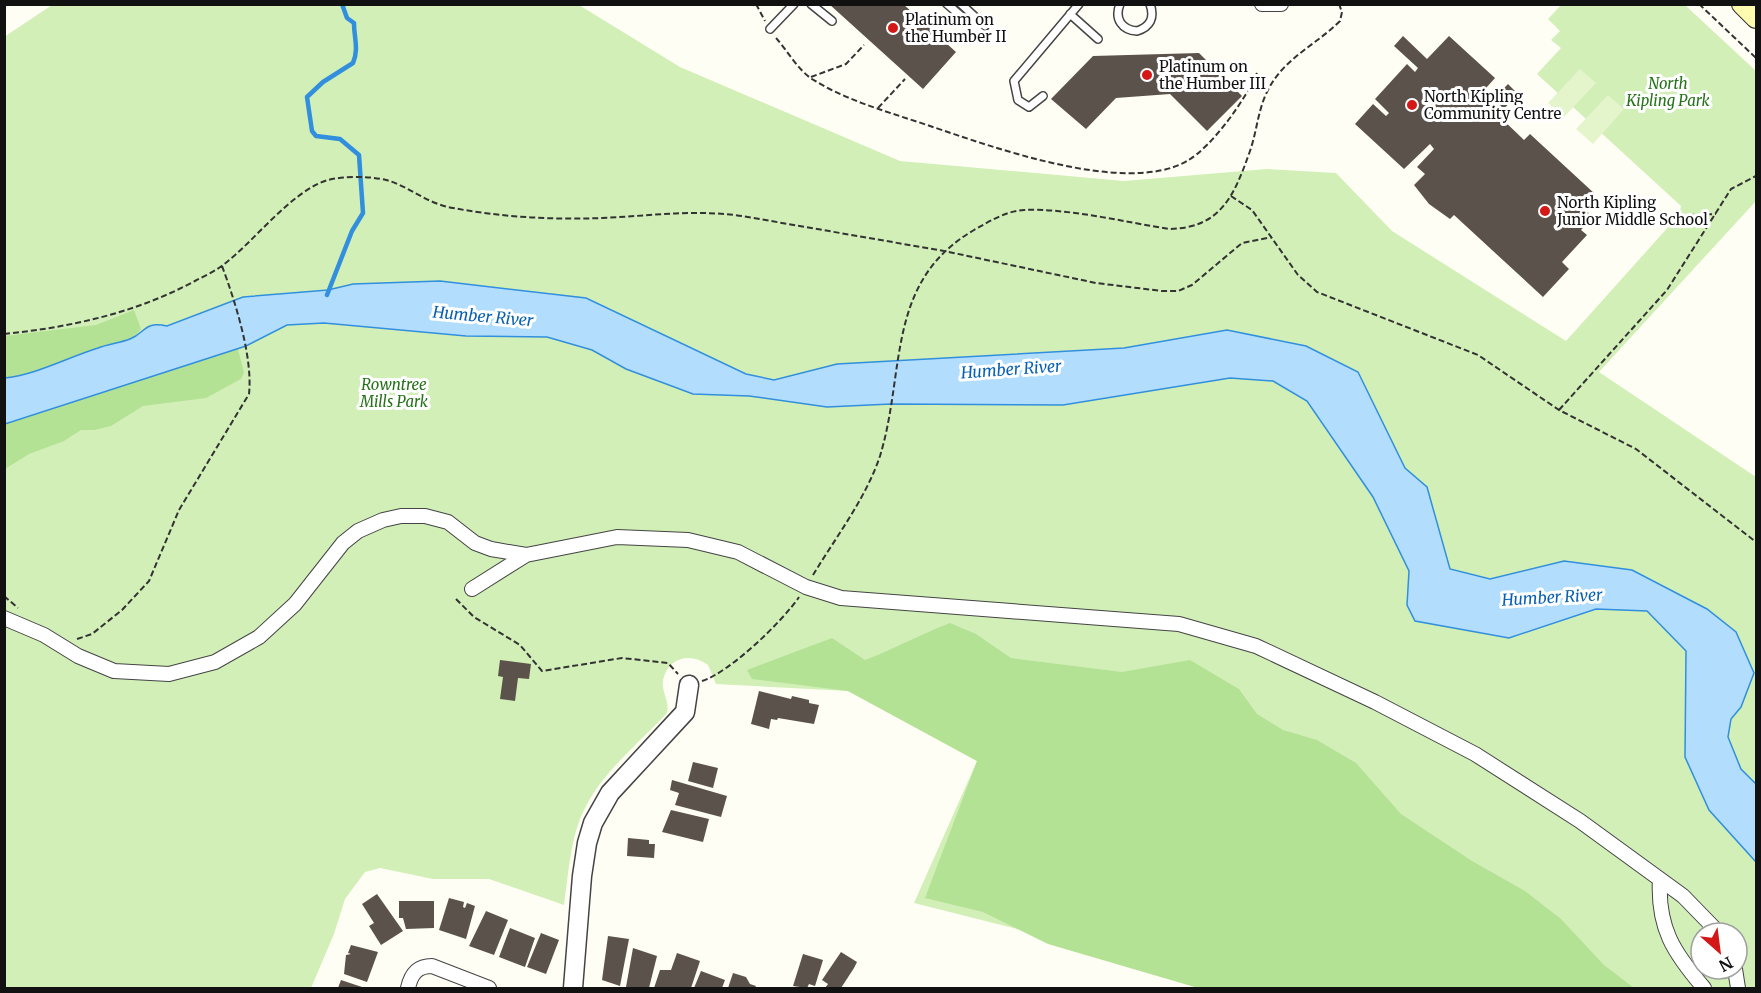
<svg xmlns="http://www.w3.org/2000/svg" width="1761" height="993" viewBox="0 0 1761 993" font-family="Merriweather,serif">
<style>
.green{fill:#d2efb8;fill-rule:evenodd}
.forest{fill:#b4e295}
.pitch{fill:#e4f5cb}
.water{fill:#b3ddfd;stroke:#318fdd;stroke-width:1.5}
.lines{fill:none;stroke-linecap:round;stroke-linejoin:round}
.stream{stroke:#318fdd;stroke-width:4.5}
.building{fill:#5b524c}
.service-casing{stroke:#444;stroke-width:10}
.minor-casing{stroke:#444;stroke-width:16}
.tertiary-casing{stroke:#444;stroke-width:21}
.secondary-casing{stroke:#333;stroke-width:22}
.path{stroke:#333;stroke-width:2;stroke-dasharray:6 3;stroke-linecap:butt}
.service{stroke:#fff;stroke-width:7}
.minor{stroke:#fff;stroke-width:14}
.tertiary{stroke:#fff;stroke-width:18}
.secondary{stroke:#fffbaf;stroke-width:20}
.poi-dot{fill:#d31817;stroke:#fff;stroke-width:2}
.labels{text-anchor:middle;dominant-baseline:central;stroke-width:6;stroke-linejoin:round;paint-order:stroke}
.poi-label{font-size:15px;fill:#111;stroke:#fff;text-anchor:start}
.park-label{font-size:15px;font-style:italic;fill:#257218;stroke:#fff}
.water-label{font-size:16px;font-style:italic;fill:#0960b3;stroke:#fff}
</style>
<rect width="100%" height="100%" fill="#fffef4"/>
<path class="green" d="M52,5H579L680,67L900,161L1124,181L1267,169L1336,173L1392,231L1566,341L1679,215L1681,206L1537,74L1561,48L1551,40L1560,31L1548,19L1561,5H1685L1756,71V201L1599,372L1756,477V988H1251L914,903L977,761L848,691L716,684L708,665C691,652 668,657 663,680C661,692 670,701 667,713C640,742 604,771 586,806C570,836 569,872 564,905L489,879H433L380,868L365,872L345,899L334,934L311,988H5L4,37ZM1701,933H1737V969H1701Z"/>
<path class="forest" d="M134,310L141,329L133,338L97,348L25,375L5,378L4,336L96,325Z
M238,349L244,373L241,379L206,398L143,406L111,426L94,430H81L64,441L29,454L5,469V424Z
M950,623L976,634L1011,658L1122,672L1190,660L1239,689L1257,714L1283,730L1317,740L1356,763L1401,814L1472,861L1525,891L1561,919L1604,965L1634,988H1198L1048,944L983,912L925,898L977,761L848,691L752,679L747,670L832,638L865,660C894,649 921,634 950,623Z"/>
<path class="pitch" d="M1580,69L1596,83L1564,117L1548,103Z
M1608,95L1624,109L1593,144L1576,129Z"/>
<path class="water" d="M440,281L586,298L746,374L774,380L837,364L1124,348L1227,330L1306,346L1358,372L1405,468L1427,487L1450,569L1490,579L1564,561L1632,570L1707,609L1736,632L1754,673L1741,707L1731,719L1728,737L1741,769L1756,784V862L1709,810L1685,757L1686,651L1647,611L1596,609L1509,638L1415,621L1407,605L1409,571L1373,497L1307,401L1273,381L1230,378L1063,405L891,404L827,407L749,396L693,394L626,369L592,350L547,337L466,336L324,323L287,325L246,346L5,424V378C38,374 66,358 98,348C108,344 120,343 130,339C146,333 143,321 167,326L243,297L328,290L353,284Z"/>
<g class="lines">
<path class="stream" d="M327,295L352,231L363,213L359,155L340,139L316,136L312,131L307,97L323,82L353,63C359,49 354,38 354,23L347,18L342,4"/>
</g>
<path class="building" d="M829,4H903L956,52L923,89Z
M1403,36L1427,59L1449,36L1495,78L1478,97L1487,106L1508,84L1518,94L1498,115L1524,140L1530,134L1595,194L1583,208L1593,217L1581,230L1587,235L1562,262L1569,269L1543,297L1454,215L1450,219L1429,204L1414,185L1425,174L1417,167L1434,149L1430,144L1404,169L1355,124L1373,104L1386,116L1389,113L1375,99L1407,64L1415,72L1418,68L1394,46Z
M1199,53L1242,96L1207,131L1170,94L1116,98L1086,129L1051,99L1093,56Z
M500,660L531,664L529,679L518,678L515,701L500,699L503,677L498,676Z
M759,691L791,699L792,696L809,700V703L819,705L814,724L778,718L777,720L771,719L769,729L751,724Z
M693,762L718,768L713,788L688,781Z
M672,780L727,796L721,817L675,805L679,793L670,790Z
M671,810L709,819L703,842L662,832Z
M628,838L649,840V844H655L654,858L627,856Z
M377,894L403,931L381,945L369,926L374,923L362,904Z
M449,898L464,902L463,907L465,908L467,903L475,906L466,939L439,930Z
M399,901H434V928L406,929L403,918H399Z
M486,911L508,920L494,955L469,946Z
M510,928L535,938L525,967L499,957Z
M541,933L559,940L546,974L527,967Z
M608,936L629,939L620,986L602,980Z
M351,945L378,952L367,982L344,974L346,955L351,954L348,953Z
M633,948L657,956L649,988L626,987Z
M841,952L857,962L854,968L841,988H825L828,984L822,980Z
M677,953L700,961L691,988H654L660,970H671Z
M803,954L823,960L815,986L809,984L807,988L793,986Z
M701,971L725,980L722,988H694Z
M733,973L746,977L750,984L756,986L755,988H728Z
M341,980L365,988H338Z"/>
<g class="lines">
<defs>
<path id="service" d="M811,4L832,21
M947,4L981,33
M961,4L985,26
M1120,4C1114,19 1122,30 1137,31C1150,27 1155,18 1150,4
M1070,14L1098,39
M770,29L794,4
M1043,96L1029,107L1018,100L1014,81L1079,4"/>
<path id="minor" d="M1262,4H1281
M472,589L526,555
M4,618L44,635L78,656L114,671L169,674L215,662L259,637L295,604L343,543L358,531L383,520L401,516H425L448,522L475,543L491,549L526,555L617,537L688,540L738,552L806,587L841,598L1179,624L1256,646L1375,702L1475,754L1580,821L1683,896L1719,933
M1660,879C1657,928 1674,953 1704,988
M1735,969L1738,988
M408,988C411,974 417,966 432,966L489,988"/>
<path id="tertiary" d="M573,988L582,876L587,843L593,823L610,793L685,712L689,685"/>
<path id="secondary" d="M1742,4L1756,18"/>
</defs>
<use href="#service" class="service-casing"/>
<use href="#minor" class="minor-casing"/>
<use href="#tertiary" class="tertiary-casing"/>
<use href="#secondary" class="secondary-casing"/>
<path class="path" d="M756,4L765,21
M1699,4L1756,58
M776,38C787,50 798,70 812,79C849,102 889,112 930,126C993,147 1126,196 1187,161C1212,147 1246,99 1257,73
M811,77L846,64L864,45
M878,108L905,79
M1231,196L1252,210L1298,275L1317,292L1478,355L1559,410L1636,449L1756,542
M1688,215L1716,214
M4,334C72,327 135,313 195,281C204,276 214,272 223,265C254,242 291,191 328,180C344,176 370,176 386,180C409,186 427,204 453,208C501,217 553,220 602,218C650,216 694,209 742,216L944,251L1096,283L1162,291H1178L1192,285L1242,243L1272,237
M1559,410L1667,290L1731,189L1756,176
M813,575C836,537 866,498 880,456C906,371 885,282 974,230C990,221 1006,211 1024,210C1067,208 1125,222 1169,229C1221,228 1234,196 1250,151C1257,131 1258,109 1268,90C1284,58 1316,45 1340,21L1342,12L1339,4
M4,596L18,608
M456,599L474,617L520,645L542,671L622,658L668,663L678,674
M77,639L92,634L122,610L149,581L179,510L249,394C253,357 235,301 222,266
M702,681C730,672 782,622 799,597"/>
<use href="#service" class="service"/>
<use href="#minor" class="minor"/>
<use href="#tertiary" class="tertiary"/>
<use href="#secondary" class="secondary"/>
</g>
<g class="poi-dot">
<circle cx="893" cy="28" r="6"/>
<circle cx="1147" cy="75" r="6"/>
<circle cx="1412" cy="105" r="6"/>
<circle cx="1545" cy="211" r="6"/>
</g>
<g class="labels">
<g class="poi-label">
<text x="905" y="19">Platinum on<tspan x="905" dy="17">the Humber II</tspan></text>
<text x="1159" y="66">Platinum on<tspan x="1159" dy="17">the Humber III</tspan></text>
<text x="1424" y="96">North Kipling<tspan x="1424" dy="17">Community Centre</tspan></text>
<text x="1557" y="202">North Kipling<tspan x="1557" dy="17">Junior Middle School</tspan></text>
</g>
<g class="park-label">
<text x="1668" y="83">North<tspan x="1668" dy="17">Kipling Park</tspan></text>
<text x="394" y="384">Rowntree<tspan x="394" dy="17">Mills Park</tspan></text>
</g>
<g class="water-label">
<text transform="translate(483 316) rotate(5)">Humber River</text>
<text transform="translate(1011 369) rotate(-4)">Humber River</text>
<text transform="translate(1552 597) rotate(-3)">Humber River</text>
</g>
</g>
<rect width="1761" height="993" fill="none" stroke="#111111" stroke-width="12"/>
<g transform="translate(1719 951) rotate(152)"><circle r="28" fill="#ffffff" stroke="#a0a0a0" stroke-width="1.5"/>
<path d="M0-4.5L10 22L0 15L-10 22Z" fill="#d31817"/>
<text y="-9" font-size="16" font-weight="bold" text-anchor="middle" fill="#111111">N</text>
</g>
</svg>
